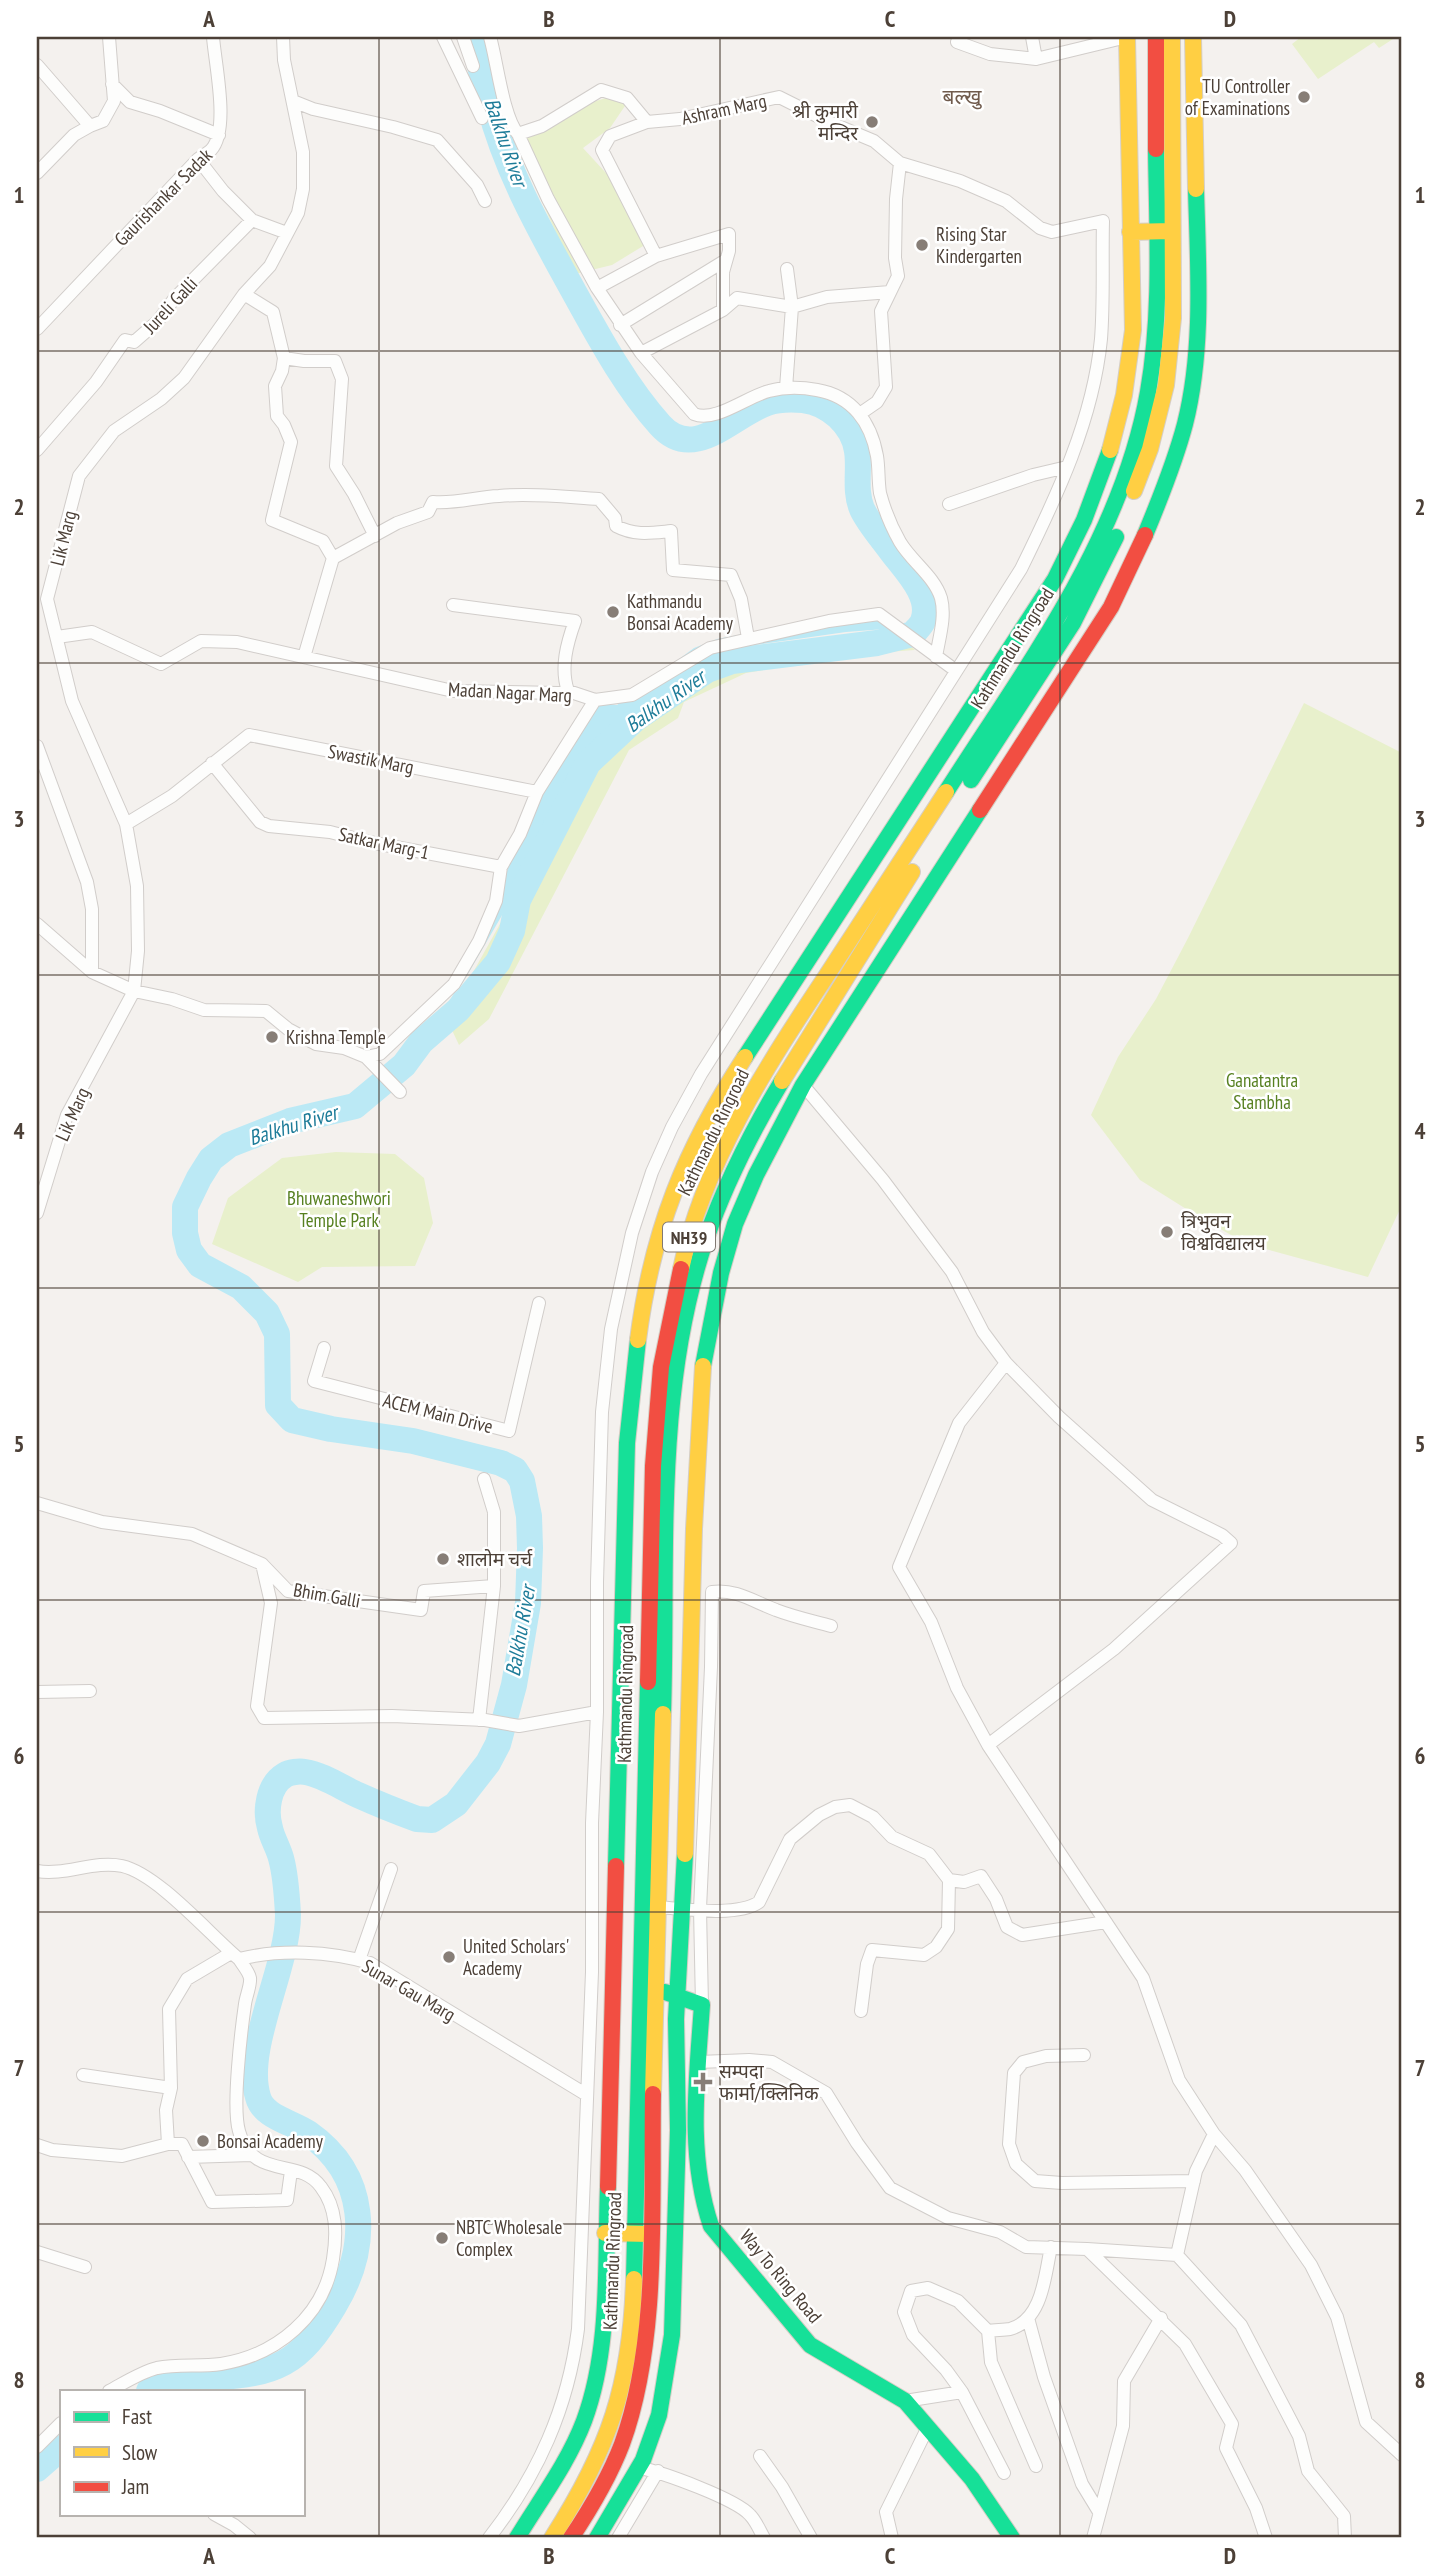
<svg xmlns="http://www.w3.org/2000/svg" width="1439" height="2575" viewBox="0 0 1439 2575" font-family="'PT Sans Narrow','Noto Sans Devanagari',sans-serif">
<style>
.green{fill:#e8f0cc}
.water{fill:#bbe9f5}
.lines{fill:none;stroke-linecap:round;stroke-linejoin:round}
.river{stroke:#bbe9f5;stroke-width:26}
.street-casing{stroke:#d1cdca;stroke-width:14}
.fast-casing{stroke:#d5cec5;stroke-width:18}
.slow-casing{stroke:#d5cec5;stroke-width:18}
.jam-casing{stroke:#d5cec5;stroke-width:18}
.street{stroke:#fdfdfc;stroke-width:12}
.fast{stroke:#16e098;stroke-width:16}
.slow{stroke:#ffcf43;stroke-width:16}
.jam{stroke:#f24e42;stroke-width:16}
.grid{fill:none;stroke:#4c4037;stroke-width:2;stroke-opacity:0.55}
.poi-dot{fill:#877e77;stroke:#fff;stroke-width:2.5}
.labels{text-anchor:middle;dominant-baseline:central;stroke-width:5;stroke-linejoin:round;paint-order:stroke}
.shield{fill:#fff;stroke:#827973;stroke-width:2}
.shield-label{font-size:18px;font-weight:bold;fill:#4c4037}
.poi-label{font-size:19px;fill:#4c4037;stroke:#fff;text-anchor:start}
.street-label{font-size:19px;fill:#4c4037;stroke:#fff}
.park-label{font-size:19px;fill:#578021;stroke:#fff}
.neighbourhood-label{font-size:21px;fill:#705b4d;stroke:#fff}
.water-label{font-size:21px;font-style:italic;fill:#1e7c99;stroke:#fff}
.neatline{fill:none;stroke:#4c4037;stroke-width:2.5}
.grid-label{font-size:23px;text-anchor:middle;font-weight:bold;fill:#4c4037}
</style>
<rect width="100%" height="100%" fill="#f4f1ee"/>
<path class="green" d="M1301,37H1392L1393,39L1379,48L1374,42L1318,79L1292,44Z
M609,97L627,103L610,128L583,148L618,186L648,243L612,265L575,274L514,141L554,124L593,102Z
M898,634L915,650L859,654L746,673L684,702L678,718L629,750L489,1019L459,1045L451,1028L448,1009L466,985L501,922L562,805L590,756L635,709L651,696L712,659L734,653L846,637Z
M1304,703L1402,753V1205L1368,1277L1247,1244L1199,1217L1140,1180L1091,1115L1118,1057L1156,999L1188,938Z
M336,1152L395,1154L424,1178L433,1223L415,1266L322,1267L298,1282L212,1244L228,1198L282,1158Z"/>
<path class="water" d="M864,611L898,628L846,632L734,648L712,653L635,704L590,751L540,841L501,917L465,979L448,1004L475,955L515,850L548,781L589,716L601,703L617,705L694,648L717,639Z"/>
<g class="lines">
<path class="river" d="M149,2391C168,2380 188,2379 210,2378C277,2374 299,2365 334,2306C371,2245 368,2175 308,2133C292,2122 263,2117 258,2097C243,2048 288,1968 288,1915C287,1896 286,1876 281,1858C278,1847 272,1838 270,1828C265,1811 268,1785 285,1775C290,1772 299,1771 305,1772C324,1775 342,1788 358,1795C378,1804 398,1812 417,1819L432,1820L456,1804L488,1763L498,1744L514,1685L528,1603L530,1548L529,1516L522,1481L515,1470L501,1463L413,1441L331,1429L292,1420L278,1405L277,1334L267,1313L241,1287L200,1265L189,1250L185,1233V1207L199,1178L211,1159L229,1145L290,1121L355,1106L404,1065L421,1042L458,1010L498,962L512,931L518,900L588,763L635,719L707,670L732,661L877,643L913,634C916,630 921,626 923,621C933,595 903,568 889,548C880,536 868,522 862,509C854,490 860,470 857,451C853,425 829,403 803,400C791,399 778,399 767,403C731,416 694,463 660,425C625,386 599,337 574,292C541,232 506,171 489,104C483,82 479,59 473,37
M37,2469L61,2448"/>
<defs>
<path id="street" d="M443,37L482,118
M463,37L473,66
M1032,37L1036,59
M957,42L990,54L1036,59L1127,37
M37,65L90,126L103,121L114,101L109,37
M112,84L130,102L160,111L219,135
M293,101L313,109L393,127L437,140L477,185L485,201
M647,122L610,136L602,150L656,256L597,288L641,353L723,310L737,298L792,307L787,269
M518,134L548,199L597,288
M198,159L223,191L252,220L287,233
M37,173L74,135L90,126
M656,256L729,234V251L723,272V310
M244,294L273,312L284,358L282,371L275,386L277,416L284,425L291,442L272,520L323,541L333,558
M620,325L726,260
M37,329L198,159C202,156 208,153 211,150C230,130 215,64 213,37
M641,353L694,414C715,423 748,396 769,391C784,387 801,387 817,390C852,396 871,422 877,456C879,468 878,480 880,493C884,508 892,528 900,542C912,562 934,576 941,598C946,617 939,638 936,657
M284,358L304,361H335L342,379L336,466L354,494L375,536
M786,388L792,307L827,297L890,292
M861,413L877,402L886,387L881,311L898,276L895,258L896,199L900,163
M37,450L96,382L125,340L134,342L158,321L174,299L252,220
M949,504L1033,475L1067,467
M453,605L575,621C567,643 560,668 568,691
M57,637L92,632L161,664L201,641L237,642L453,691L558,693L568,691L595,700L632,695L710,648L829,621L879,614L955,670
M304,657L333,558L397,523L428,512L433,502C456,504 476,497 499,496C532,493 566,497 599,499L615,518L616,526C635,536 651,533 671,531L673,570L731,575L741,599L748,638
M37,746L87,882L92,909V972
M212,763L260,822L269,826L330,832L369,842L501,867L520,834L537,792
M126,824L172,796L249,735L537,792L595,700
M37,924L92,972L134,991L172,999L204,1010L266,1011L288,1029L316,1044L344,1048L366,1057L400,1092
M366,1057L380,1054L454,984L479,941L496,901L501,867
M803,1085L883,1180L952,1272L983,1332L1006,1363L1059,1417L1152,1500L1222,1535L1231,1543L1114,1649L988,1745L1143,1978L1179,2080L1214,2134L1245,2170L1311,2265L1337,2317L1366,2422L1402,2455
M37,1213L67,1115L134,991L138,951L137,886L126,824L72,701L47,599L79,476L114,431L161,399L184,378L244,294L270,266L298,213L303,189V152L284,60L283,37
M324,1348L314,1381L509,1431L539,1303
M37,1503L102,1522L192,1534L262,1564L288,1591L421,1610L424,1591L494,1586
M262,1564L271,1603L257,1706L264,1718L392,1716L485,1720L519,1726L597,1712
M37,1692L90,1691
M479,1720L494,1586V1512L484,1479
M988,1745L957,1688L931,1622L899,1567L959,1423L1006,1363
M37,1871C65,1876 94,1860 122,1866C158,1874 210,1935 239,1959C281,1949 329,1951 370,1963L587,2095
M658,1907C684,1909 738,1917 759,1902L790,1839L819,1815L835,1807L850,1805L873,1817L892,1837L929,1854L949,1880L964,1882L981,1876L996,1899L1007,1927L1022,1935L1106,1922
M231,1953L187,1979L169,2009L171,2088L166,2110L168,2144H182L212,2202L287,2200L291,2171
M359,1960L391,1869
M702,2005L700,1909L711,1667L712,1592C737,1589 754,1602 776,1610C794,1617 813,1621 831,1626
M861,2011L867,1964L872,1950L924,1955L936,1947L948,1929L949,1880
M1084,2055L1046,2056L1023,2062L1014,2073L1009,2144L1016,2164L1035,2181L1062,2183L1194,2181
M699,2062L749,2060L772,2062L826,2093L857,2143L890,2188L948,2218L1000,2232L1026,2247L1087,2249
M83,2075L171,2088
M1214,2134L1196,2171L1177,2255L1087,2249L1185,2344L1232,2424L1226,2448L1256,2508L1266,2538
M37,2145L52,2150L122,2156L168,2144
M188,2157L251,2155
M37,2252L85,2267
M1177,2255L1241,2325L1299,2436L1308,2471L1344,2516L1345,2538
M1028,2318L1044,2377L1082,2484L1099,2512
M988,2331C995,2330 1003,2330 1010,2329C1043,2320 1045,2274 1051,2247
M109,2391C124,2383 141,2372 157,2368C178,2364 200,2367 221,2364C277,2355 324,2316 333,2259C337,2234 337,2208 321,2187C299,2156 253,2182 239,2131C232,2107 241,2032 245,2004C246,1996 251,1985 250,1978C249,1972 242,1964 239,1959
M905,2401L962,2392
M37,2447L61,2423
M760,2456L782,2487L811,2538
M640,2468C662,2472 736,2499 750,2515C756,2521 760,2531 764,2538
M1004,2473L962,2392L946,2370L913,2335L904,2312L911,2291L928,2288L958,2301L988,2331L991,2362L1036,2466
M214,2514L234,2525L250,2538
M489,2538C538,2475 568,2408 578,2329L592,1972V1823L597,1712V1582L602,1412L611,1329L632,1233L652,1172L672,1127L701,1074L1021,569C1057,496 1093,420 1101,339C1104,300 1102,260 1103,221L1052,232L1040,228L1006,201L960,181L900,163L874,141L831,123L779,97L680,119L647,122L627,98L601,90L542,126L518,134C503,117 497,61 490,37
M618,2538L658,2471
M892,2538L886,2512L928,2427
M1093,2538L1123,2426L1124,2381L1161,2318"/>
<path id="fast" d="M1145,535C1160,499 1175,462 1185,424C1204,349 1198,266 1196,189
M971,780L1073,623L1116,537
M946,792C1025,668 1122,540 1148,392C1162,312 1157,230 1156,149
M745,1057L1055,579L1084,520L1110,450
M703,1366L721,1273L735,1224L756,1175L803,1085L980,810
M663,1714C668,1556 654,1391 706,1239C725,1184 752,1131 782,1081
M616,1866L627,1443L638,1340
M665,1992L702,2005C697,2079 687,2154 711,2226L810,2345L905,2401L972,2479L1012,2538
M634,2279L648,1682
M517,2538C540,2500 568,2463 584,2421C611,2348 605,2264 608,2187
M597,2538L643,2460L659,2415L672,2335L678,2130L676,2019L685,1854"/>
<path id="slow" d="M1193,37L1196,189
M1130,232L1170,231
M1110,450L1124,395L1133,330L1127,37
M1134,491L1150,449L1166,385L1173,318L1172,37
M782,1081L912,872
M681,1269C703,1163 768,1064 827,975C867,914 907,853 946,792
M638,1340C652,1230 685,1149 745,1057
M685,1854L694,1529L703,1366
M653,2094L663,1714
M605,2233L649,2234
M552,2538C609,2449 631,2385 634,2279"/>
<path id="jam" d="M1156,37V149
M980,810L1111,607L1145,535
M648,1682L653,1466L661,1367L681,1269
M608,2187L616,1866
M571,2538C591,2508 609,2478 622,2444C660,2340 651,2204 653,2094"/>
</defs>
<use href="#street" class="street-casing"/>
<use href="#fast" class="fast-casing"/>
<use href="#slow" class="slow-casing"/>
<use href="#jam" class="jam-casing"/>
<use href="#street" class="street"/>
<use href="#fast" class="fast"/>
<use href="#slow" class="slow"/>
<use href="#jam" class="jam"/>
</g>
<path class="grid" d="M379,37V2538M720,37V2538M1060,37V2538M37,351H1402M37,663H1402M37,975H1402M37,1288H1402M37,1600H1402M37,1912H1402M37,2224H1402"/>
<g class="poi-dot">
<circle cx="1304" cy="97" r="7"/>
<circle cx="872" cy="122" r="7"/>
<circle cx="922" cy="245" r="7"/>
<circle cx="613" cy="612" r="7"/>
<circle cx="272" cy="1037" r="7"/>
<circle cx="1167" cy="1232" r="7"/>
<circle cx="443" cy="1559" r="7"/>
<circle cx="449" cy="1957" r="7"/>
<path d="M699.5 2071.5h7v7h7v7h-7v7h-7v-7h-7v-7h7z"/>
<circle cx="203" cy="2141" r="7"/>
<circle cx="442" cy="2238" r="7"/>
</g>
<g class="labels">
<rect class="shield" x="663" y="1222.5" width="52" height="29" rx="5"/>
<g class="shield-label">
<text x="689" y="1237">NH39</text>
</g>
<g class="poi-label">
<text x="1290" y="86" text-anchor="end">TU Controller<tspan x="1290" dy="22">of Examinations</tspan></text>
<text x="858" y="111" text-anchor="end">श्री कुमारी<tspan x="858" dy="22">मन्दिर</tspan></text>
<text x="936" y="234">Rising Star<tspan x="936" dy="22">Kindergarten</tspan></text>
<text x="627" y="601">Kathmandu<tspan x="627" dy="22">Bonsai Academy</tspan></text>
<text x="286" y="1037">Krishna Temple</text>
<text x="1181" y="1221">त्रिभुवन<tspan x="1181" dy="22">विश्वविद्यालय</tspan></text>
<text x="457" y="1559">शालोम चर्च</text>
<text x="463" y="1946">United Scholars'<tspan x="463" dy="22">Academy</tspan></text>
<text x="719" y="2071">सम्पदा<tspan x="719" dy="22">फार्मा/क्लिनिक</tspan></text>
<text x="217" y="2141">Bonsai Academy</text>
<text x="456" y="2227">NBTC Wholesale<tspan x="456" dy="22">Complex</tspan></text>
</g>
<g class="street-label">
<text transform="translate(724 109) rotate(-12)">Ashram Marg</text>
<text transform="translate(163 197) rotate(-45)">Gaurishankar Sadak</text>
<text transform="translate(170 305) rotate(-47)">Jureli Galli</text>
<text transform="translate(63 538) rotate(-76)">Lik Marg</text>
<text transform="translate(1012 648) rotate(-58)">Kathmandu Ringroad</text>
<text transform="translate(510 692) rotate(3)">Madan Nagar Marg</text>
<text transform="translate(371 759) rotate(11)">Swastik Marg</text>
<text transform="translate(384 843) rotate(12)">Satkar Marg-1</text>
<text transform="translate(72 1114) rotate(-66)">Lik Marg</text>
<text transform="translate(713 1132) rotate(-64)">Kathmandu Ringroad</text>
<text transform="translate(438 1413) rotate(14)">ACEM Main Drive</text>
<text transform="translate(327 1595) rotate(10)">Bhim Galli</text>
<text transform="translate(625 1694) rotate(-89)">Kathmandu Ringroad</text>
<text transform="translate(409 1990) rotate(30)">Sunar Gau Marg</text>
<text transform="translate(612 2261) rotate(-88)">Kathmandu Ringroad</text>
<text transform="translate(781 2276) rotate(50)">Way To Ring Road</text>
</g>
<g class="park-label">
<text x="1262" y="1080">Ganatantra<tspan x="1262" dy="22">Stambha</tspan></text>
<text x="339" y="1198">Bhuwaneshwori<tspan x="339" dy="22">Temple Park</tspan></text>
</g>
<g class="neighbourhood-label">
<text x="962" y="96">बल्खु</text>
</g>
<g class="water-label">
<text transform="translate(506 142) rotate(71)">Balkhu River</text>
<text transform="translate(665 701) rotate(-35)">Balkhu River</text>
<text transform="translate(293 1125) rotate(-17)">Balkhu River</text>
<text transform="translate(520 1631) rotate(-80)">Balkhu River</text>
</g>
</g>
<rect width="1439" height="2575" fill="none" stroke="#ffffff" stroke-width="77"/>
<rect x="60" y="2390" width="245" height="126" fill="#ffffff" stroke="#b7b3af" stroke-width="2"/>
<rect x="74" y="2412" width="35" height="10" fill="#16e098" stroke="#b7b3af" stroke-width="2"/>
<text x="122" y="2424" font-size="21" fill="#4c4037">Fast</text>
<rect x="74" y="2447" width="35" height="10" fill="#ffcf43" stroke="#b7b3af" stroke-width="2"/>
<text x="122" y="2460" font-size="21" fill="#4c4037">Slow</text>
<rect x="74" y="2482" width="35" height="10" fill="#f24e42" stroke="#b7b3af" stroke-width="2"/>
<text x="122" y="2494" font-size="21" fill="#4c4037">Jam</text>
<rect x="38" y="38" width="1362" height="2498" class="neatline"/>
<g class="grid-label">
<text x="209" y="27">A</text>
<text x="549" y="27">B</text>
<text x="890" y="27">C</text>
<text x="1230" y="27">D</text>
<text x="19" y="203">1</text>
<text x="1420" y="203">1</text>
<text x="19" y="515">2</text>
<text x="1420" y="515">2</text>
<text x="19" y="827">3</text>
<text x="1420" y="827">3</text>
<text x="19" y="1139">4</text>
<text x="1420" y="1139">4</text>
<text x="19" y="1452">5</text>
<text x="1420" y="1452">5</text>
<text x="19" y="1764">6</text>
<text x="1420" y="1764">6</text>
<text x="19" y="2076">7</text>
<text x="1420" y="2076">7</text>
<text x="19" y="2388">8</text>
<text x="1420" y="2388">8</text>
<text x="209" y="2564">A</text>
<text x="549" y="2564">B</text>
<text x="890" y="2564">C</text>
<text x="1230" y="2564">D</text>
</g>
</svg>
